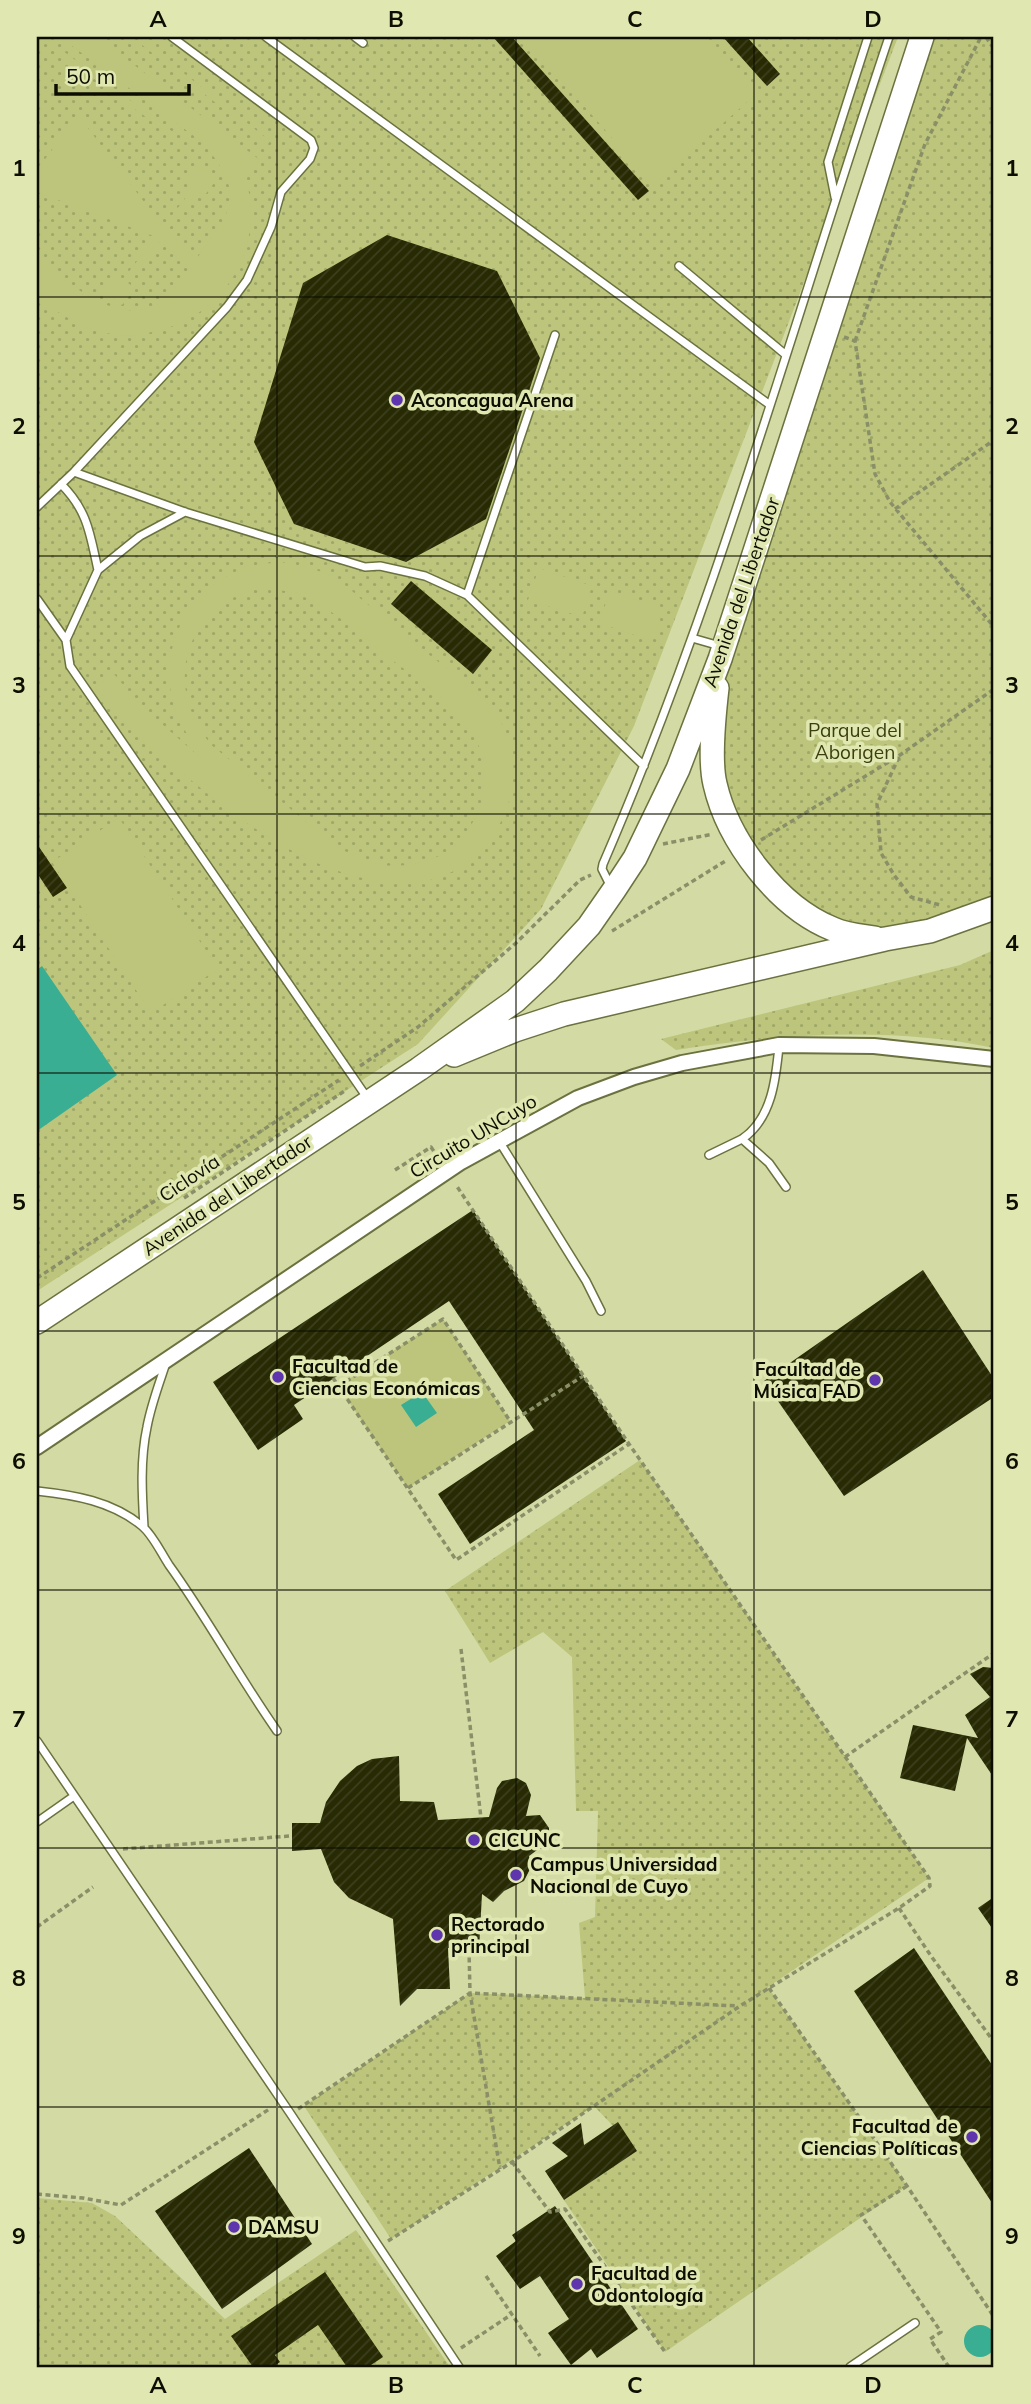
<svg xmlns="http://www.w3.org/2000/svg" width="1031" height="2404" viewBox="0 0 1031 2404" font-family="Mulish,sans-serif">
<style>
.grass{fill:url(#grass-dots)}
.garden{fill:#bcc57b;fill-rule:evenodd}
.water{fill:#39ae93}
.building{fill:url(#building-hatch)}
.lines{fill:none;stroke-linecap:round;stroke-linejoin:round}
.lane-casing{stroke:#6c723f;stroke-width:10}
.street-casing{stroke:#6c723f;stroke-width:18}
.primary-casing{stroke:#6c723f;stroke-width:26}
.path{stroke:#8a8f68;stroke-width:3.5;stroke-dasharray:5 3.5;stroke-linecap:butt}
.lane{stroke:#fff;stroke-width:7}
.street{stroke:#fff;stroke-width:14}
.primary{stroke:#fff;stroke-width:23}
.grid{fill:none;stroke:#0d0e00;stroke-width:2;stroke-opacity:0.55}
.poi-dot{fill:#5f35ad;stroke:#e0e7b1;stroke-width:2.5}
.labels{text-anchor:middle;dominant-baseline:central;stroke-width:7;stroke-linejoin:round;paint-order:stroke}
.poi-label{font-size:19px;font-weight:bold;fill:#0d0e00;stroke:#e0e7b1;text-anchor:start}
.street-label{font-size:19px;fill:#0d0e00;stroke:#e0e7b1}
.park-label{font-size:19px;fill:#3b3f0f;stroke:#e0e7b1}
.neatline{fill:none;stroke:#0d0e00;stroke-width:2.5}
.grid-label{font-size:23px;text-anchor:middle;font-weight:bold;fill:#0d0e00}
</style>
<defs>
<pattern id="grass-dots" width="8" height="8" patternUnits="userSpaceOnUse" patternTransform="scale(1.75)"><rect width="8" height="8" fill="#bcc57b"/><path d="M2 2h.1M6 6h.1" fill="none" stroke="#a0a869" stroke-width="1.8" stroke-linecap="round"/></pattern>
<pattern id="building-hatch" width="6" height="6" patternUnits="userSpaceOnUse" patternTransform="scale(1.75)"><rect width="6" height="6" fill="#272a03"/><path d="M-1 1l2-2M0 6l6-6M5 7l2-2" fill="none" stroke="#3c3f1d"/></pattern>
</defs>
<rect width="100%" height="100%" fill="#d3daa4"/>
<path class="grass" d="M37,37H898L634,726L541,909L418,1044L37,1291Z
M936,37H994V908L930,931L834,930L743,850L713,745L715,706L915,62Z
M994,950V1048C891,1026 780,1034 676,1050L661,1039L960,965Z
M640,1460L929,1878L768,1987L907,2186L665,2352L564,2200L637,2151L594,2106L391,2239L304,2106L470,1993L585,1998L579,1923L595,1917L598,1811H576L572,1657L543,1632L490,1663L445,1591Z
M37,2198L92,2203L115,2216L225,2319L356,2230L450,2367H37Z"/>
<path class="garden" d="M38,37H44L173,132L170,135Z
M60,37H97L260,160L246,179C265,248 226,315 156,331C144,334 130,337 118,335C85,331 63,316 37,297V259C73,285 126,337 170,294C178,287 183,277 190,268L160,241L128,283L135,288L122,305L105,291L117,275L123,279L156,237L37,192V170L78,115L163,227L194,187L187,182L199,165L217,179L205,195L198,191L167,231L196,259C205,248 229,215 230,202C233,179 215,158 202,142Z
M524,37H705L755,95L653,185Z
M139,38L270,141L268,144L137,41Z
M281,562C296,565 313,568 327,574C339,579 351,590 361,599C380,614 399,630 418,646C443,666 479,690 497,716C542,783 489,881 409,883C322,884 245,825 181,772C162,756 142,742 125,724C114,712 105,699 95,687L114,674L139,704L203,760C192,741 177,722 172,698C161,650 184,598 229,575C245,566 263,564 281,562ZM254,589C268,589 282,589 296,594C330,605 360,635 388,657C412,675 439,692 458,715C467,725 476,738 481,751C494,786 475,836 443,854C430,861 411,865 396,866C378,867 357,856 340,849L210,744C202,732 193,719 189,705C178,669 189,630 219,606C229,598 242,594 254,589Z
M539,568L592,586L582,617L528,600Z
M610,591L663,609L652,641L599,623Z
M119,818L218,969L151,1013L52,862Z
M443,1319L510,1421L408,1488L338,1386Z"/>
<path class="water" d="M42,966L117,1075L37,1131V970Z
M422,1392L437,1413L416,1427L401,1405Z
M964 2341a16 16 0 1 1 32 0a16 16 0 1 1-32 0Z"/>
<path class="building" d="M493,37H512L649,191L638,200Z
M723,37H747L780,74L767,86Z
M387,235L497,271L540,358L486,519L406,562L294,524L254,442L303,283Z
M411,581L492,650L473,674L391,604Z
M37,844L67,888L53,897L37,873Z
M473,1210L626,1441L470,1544L438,1494L534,1430L449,1301L294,1405L303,1419L258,1450L213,1382Z
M923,1270L994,1379V1397L844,1496L764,1381Z
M983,1667L994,1668V1778L967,1738L955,1791L900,1778L913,1725L978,1738L965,1715L990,1697L970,1674Z
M399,1756L400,1801L434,1802L438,1820L489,1817L497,1788L502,1781L517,1778L526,1783L531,1795L526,1816L540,1815L549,1828V1836L545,1844L529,1856L531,1867L524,1881L504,1891L493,1902L482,1894L479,1950L448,1948L450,1989H417L400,2006L393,1919L349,1898L334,1882L321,1849L292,1851V1823H320L326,1802L340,1781L357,1766L372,1759Z
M994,1897V1931L978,1908Z
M914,1948L994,2068V2206L854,1991Z
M618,2122L637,2151L564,2200L545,2171L568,2156L552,2143L581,2123L584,2145Z
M249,2148L312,2244L222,2309L155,2211Z
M555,2206L638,2329L597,2358L591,2349L571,2365L548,2333L569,2319L540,2276L520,2289L496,2256L516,2241L512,2235Z
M325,2272L383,2357L368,2367H347L318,2325L275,2355L280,2362L273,2367H253L231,2336Z"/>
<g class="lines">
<defs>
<path id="lane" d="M266,37L770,405
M355,37L363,43
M835,197L828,162L868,37
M679,266L786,355
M74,472L185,512L365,567L380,566L425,576L467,595L644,766
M61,484C88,511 90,534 98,570
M37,507L74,472L227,307L247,280L271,227L281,192L310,159L314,148L311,140L172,37
M185,512L140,536L98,570L66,640L70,666L368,1099
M467,595L555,335
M37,599L66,640
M692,638L720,646
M611,887L602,869L603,864C719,596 796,313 889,37
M742,1139C772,1119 776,1078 779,1046
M499,1141L586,1281L601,1311
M709,1155L742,1139L769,1163L786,1187
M37,1491C74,1495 112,1501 142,1526C153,1535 161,1553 169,1565C208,1619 239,1677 277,1731
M144,1527C142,1494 140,1460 147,1427C151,1405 159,1384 166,1363
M37,1741L290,2113L459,2367
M37,1822L74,1796
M850,2367L915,2323"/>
<path id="street" d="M37,1447L461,1162L578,1098L634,1077L682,1063L779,1045L874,1046L994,1059"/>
<path id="primary" d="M717,688C714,714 709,759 715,784C728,841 778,907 833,929C846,935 862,936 875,938
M454,1055L515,1030L564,1014L885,939L930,931L994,908
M37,1322L419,1069L515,1001L548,970L589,926L614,890L635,858L678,769L720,659L922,37"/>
</defs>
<use href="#lane" class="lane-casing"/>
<use href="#street" class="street-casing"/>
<use href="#primary" class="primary-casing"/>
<path class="path" d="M986,37L994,49
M844,337L855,341L875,474L890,502L994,627
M855,341L925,144L981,37
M895,509L994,440
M899,757L877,804L881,853L894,875L911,897L940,905
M761,840L900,755L994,689
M663,844L713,834
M612,931L727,860
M360,1066L418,1027L516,943L580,880L591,875
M395,1170L431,1147L435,1153
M184,1198L346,1090
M37,1278L339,1080
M333,1378L456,1560L629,1444
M339,1386L443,1319L510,1421
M408,1488L583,1376
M461,1649L481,1818
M845,1757L994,1653
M123,1849L289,1836
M899,1908L931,1956L994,2042
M37,1927L93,1887
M469,1949L470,1993L500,2169
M769,1988L907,2186L994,2317
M298,2109L470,1993L738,2006
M512,2162L550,2212L565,2209L665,2352
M907,2186L861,2215L941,2332L930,2339L949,2367
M37,2194L83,2198L121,2205L271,2108
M388,2241L512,2162L740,2006L899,1908L930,1886L929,1878L629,1444L456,1185
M486,2276L540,2356
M461,2348L512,2314"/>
<use href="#lane" class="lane"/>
<use href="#street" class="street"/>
<use href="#primary" class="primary"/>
</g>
<path class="grid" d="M277,37V2367M516,37V2367M754,37V2367M37,297H994M37,556H994M37,814H994M37,1073H994M37,1331H994M37,1590H994M37,1848H994M37,2107H994"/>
<g class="poi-dot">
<circle cx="397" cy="400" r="7"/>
<circle cx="278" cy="1377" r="7"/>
<circle cx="875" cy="1380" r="7"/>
<circle cx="474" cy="1840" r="7"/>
<circle cx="516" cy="1875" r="7"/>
<circle cx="437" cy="1935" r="7"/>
<circle cx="972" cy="2137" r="7"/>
<circle cx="234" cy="2227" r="7"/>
<circle cx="577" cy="2284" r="7"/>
</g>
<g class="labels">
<g class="poi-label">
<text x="411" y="400">Aconcagua Arena</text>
<text x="292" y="1366">Facultad de<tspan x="292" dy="22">Ciencias Económicas</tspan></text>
<text x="861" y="1369" text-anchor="end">Facultad de<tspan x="861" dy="22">Música FAD</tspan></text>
<text x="488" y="1840">CICUNC</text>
<text x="530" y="1864">Campus Universidad<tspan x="530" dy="22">Nacional de Cuyo</tspan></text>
<text x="451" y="1924">Rectorado<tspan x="451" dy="22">principal</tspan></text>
<text x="958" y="2126" text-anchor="end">Facultad de<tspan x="958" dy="22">Ciencias Políticas</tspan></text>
<text x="248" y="2227">DAMSU</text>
<text x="591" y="2273">Facultad de<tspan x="591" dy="22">Odontología</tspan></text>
</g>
<g class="street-label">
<text transform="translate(741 592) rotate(-71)">Avenida del Libertador</text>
<text transform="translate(473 1136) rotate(-31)">Circuito UNCuyo</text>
<text transform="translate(189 1178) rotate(-34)">Ciclovía</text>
<text transform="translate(227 1195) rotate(-34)">Avenida del Libertador</text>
</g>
<g class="park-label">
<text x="855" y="730">Parque del<tspan x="855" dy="22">Aborigen</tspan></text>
</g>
</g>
<rect width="1031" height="2404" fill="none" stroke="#e0e7b1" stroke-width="77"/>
<path d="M56 84v10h133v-10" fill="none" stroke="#0d0e00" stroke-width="3.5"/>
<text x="66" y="84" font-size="21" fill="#0d0e00" stroke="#e0e7b1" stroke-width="5" paint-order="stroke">50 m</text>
<rect x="38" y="38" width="954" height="2328" class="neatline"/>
<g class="grid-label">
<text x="158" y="27">A</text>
<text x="396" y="27">B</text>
<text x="635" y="27">C</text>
<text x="873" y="27">D</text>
<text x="19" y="176">1</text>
<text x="1012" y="176">1</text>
<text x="19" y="434">2</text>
<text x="1012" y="434">2</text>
<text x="19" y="693">3</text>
<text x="1012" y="693">3</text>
<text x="19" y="951">4</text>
<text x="1012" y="951">4</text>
<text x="19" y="1210">5</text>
<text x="1012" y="1210">5</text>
<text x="19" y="1469">6</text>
<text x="1012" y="1469">6</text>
<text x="19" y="1727">7</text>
<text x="1012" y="1727">7</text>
<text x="19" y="1986">8</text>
<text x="1012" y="1986">8</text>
<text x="19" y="2244">9</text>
<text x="1012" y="2244">9</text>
<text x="158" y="2393">A</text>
<text x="396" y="2393">B</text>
<text x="635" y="2393">C</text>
<text x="873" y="2393">D</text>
</g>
</svg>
